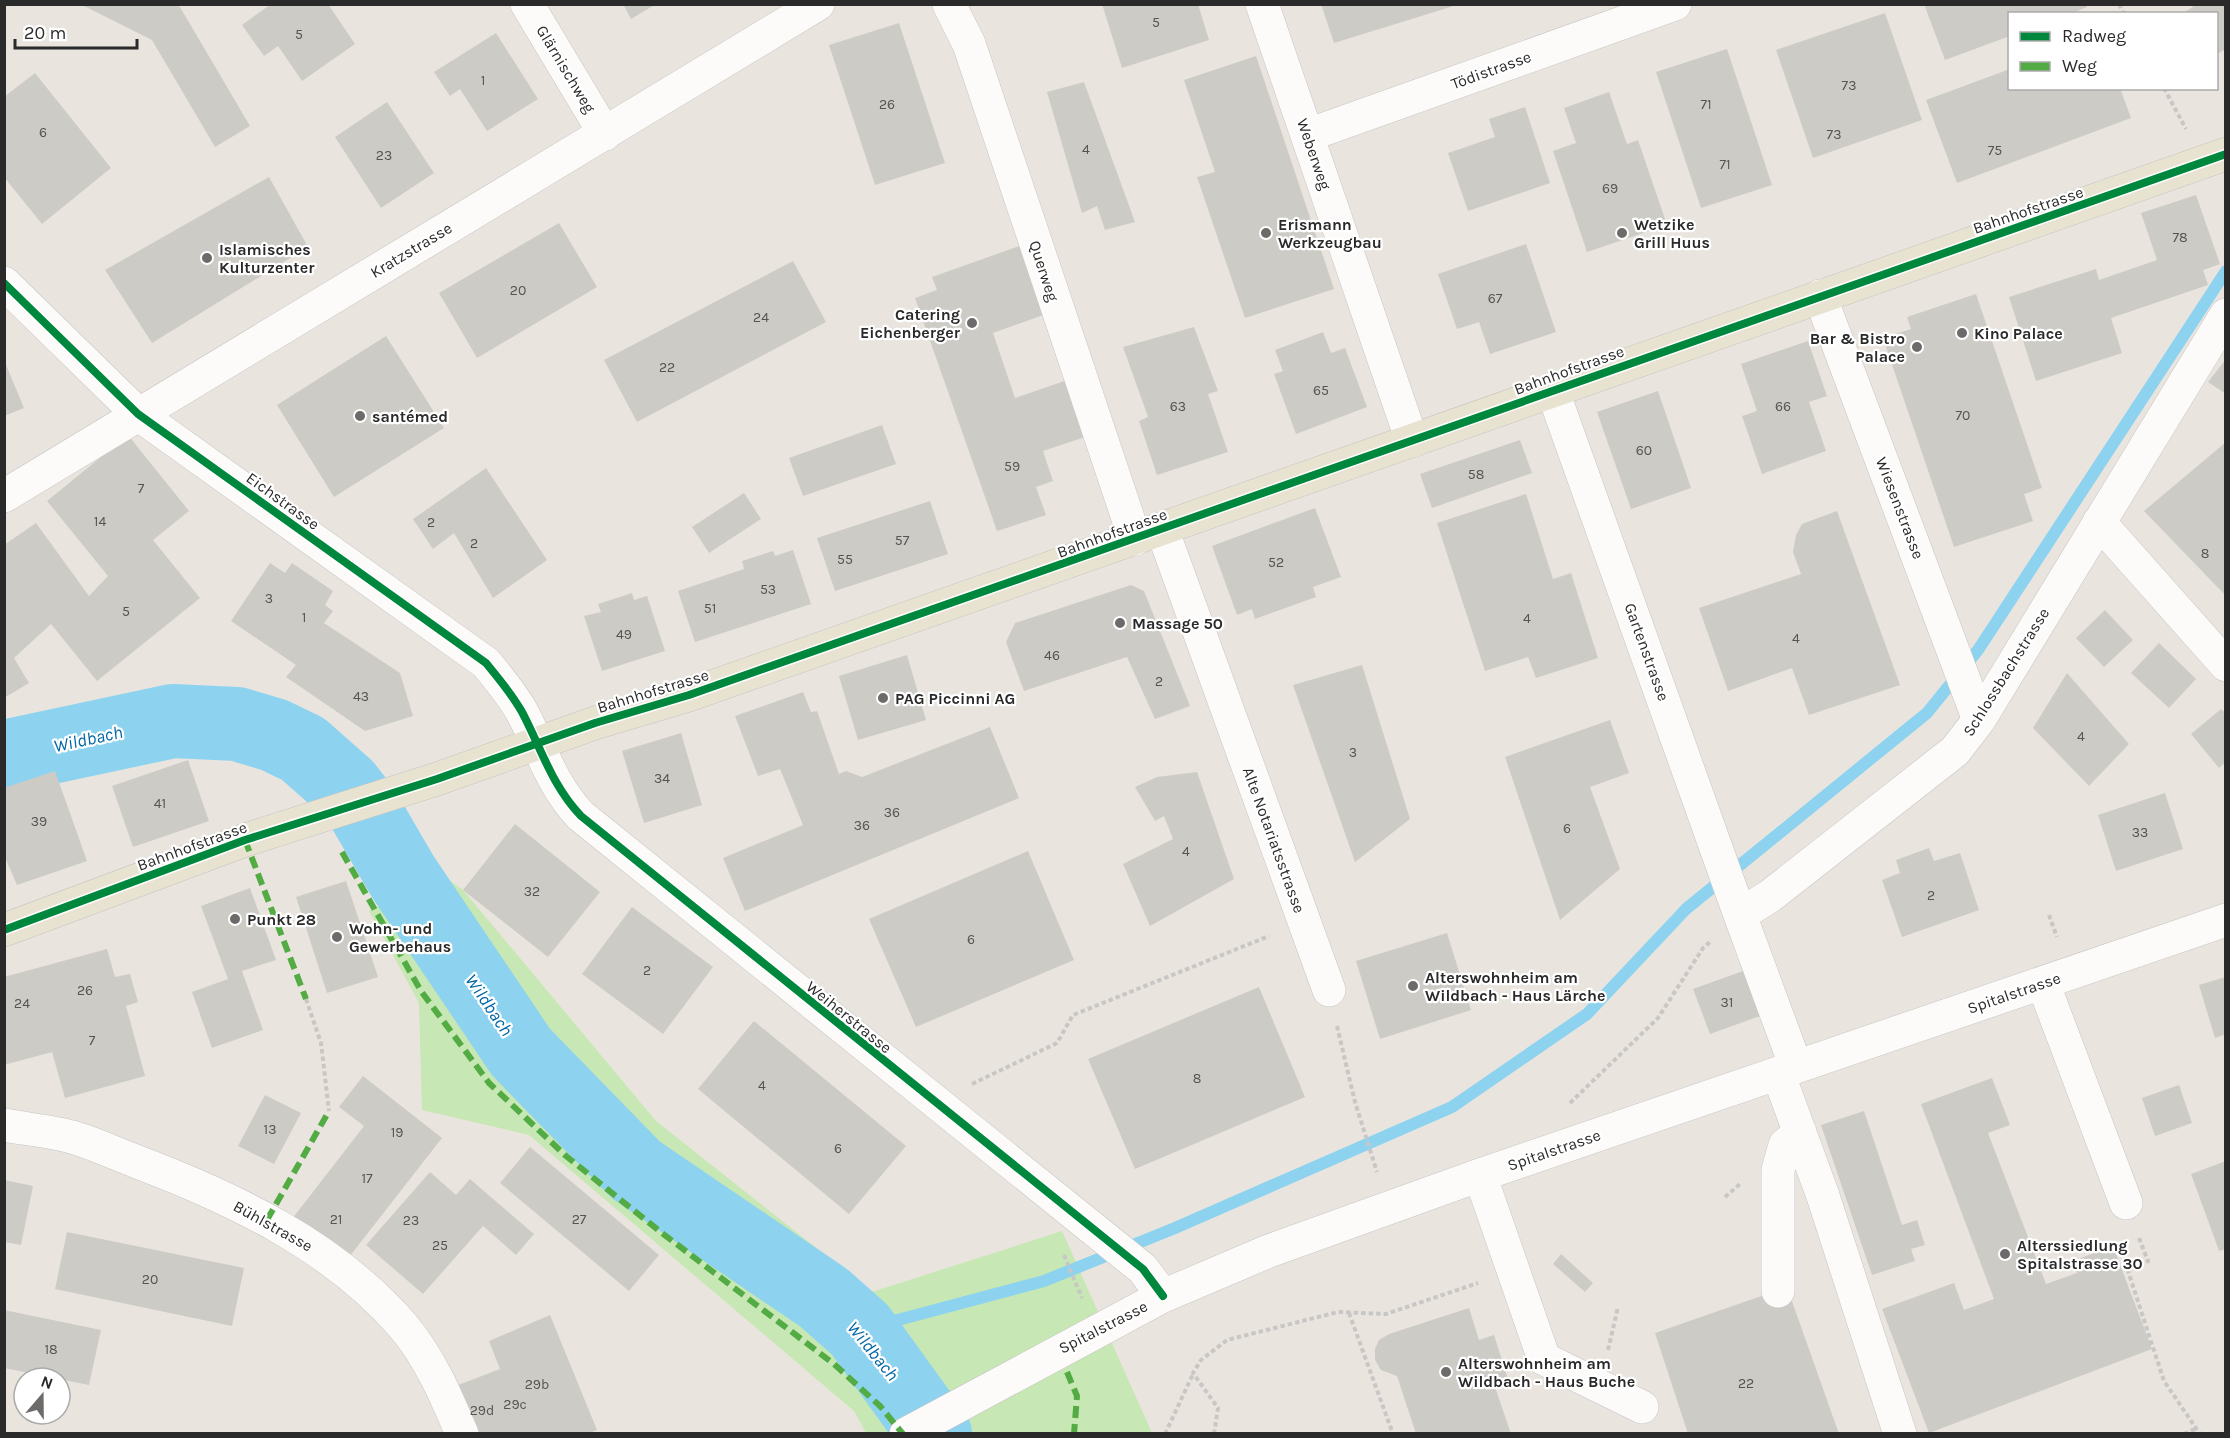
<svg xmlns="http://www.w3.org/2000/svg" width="2230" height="1438" viewBox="0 0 2230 1438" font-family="Karla,sans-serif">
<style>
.green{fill:#c7e7b4}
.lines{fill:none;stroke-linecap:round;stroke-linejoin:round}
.stream{stroke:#8dd3f0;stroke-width:12}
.river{stroke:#8dd3f0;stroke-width:74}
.building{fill:#cdcbc6}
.minor-casing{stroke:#c6c5c5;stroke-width:34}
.major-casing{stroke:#c4c3c0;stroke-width:34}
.path{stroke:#c8c7c6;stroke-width:4;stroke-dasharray:4.5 3;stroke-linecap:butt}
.minor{stroke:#fcfbfa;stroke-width:33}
.major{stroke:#e8e3d1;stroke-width:33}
.quiet{stroke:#53ab44;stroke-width:6;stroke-dasharray:12 6;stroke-linecap:butt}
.cycleway-casing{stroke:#fff;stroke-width:11}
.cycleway{stroke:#00873e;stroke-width:8}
.poi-dot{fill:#6d6b69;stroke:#fff;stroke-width:2}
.labels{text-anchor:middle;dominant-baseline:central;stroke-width:4.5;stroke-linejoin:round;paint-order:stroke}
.number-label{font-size:14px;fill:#545452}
.street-label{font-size:16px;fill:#2a2a2a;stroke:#fff}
.poi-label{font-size:16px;font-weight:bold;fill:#2a2a2a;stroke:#fff;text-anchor:start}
.water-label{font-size:18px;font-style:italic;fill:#0266a5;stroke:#fff}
</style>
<rect width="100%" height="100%" fill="#e9e5de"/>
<path class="green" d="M442,875L463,890L656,1121L872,1292L1062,1231L1152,1433H866L854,1411L529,1135L422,1110L419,1003L369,911Z"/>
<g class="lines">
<path class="stream" d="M860,1330L1044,1281L1175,1228L1452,1107L1587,1014L1686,909L1927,713L1978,650L2226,271"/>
<path class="river" d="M4,757L173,721L237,724L274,735L303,749L346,787L364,810L403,877L521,1052L636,1170L824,1298L860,1330L935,1434"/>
</g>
<path class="building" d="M80,4H174L180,7L250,126L215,147L152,40Z
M271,4H328L355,44L302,81L278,46L264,56L242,25Z
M623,4H656L631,19Z
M1102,4H1198L1209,40L1122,68Z
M1321,4H1457V5L1334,43Z
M1924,4H2085L2087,7L2070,14H2010V36L1945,60Z
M2197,4H2226V49L2217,54V14H2182Z
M1885,13L1922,120L1813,158L1776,50Z
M899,23L945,163L875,185L829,45Z
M496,33L538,99L487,131L460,89L450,96L434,72Z
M1727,49L1772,185L1701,208L1656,72Z
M1256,56L1334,289L1245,318L1197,177L1215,172L1184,80Z
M2010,69V88H2120L2131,118L1957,183L1926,100Z
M35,73L111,168L42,224L4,177V97Z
M1084,82L1135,222L1105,230L1097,206L1082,213L1047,92Z
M1609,92L1627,144L1638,140L1667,225L1587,252L1553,151L1576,143L1564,108Z
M387,102L434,173L381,208L335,137Z
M1525,107L1550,183L1468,211L1448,153L1495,137L1489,119Z
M269,177L308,247L152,343L105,270Z
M2196,195L2220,264L2203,270L2208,285L2111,318L2122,353L2036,381L2009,297L2096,269L2099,280L2157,260L2141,213Z
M559,223L597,287L477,358L439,293Z
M1526,244L1556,332L1490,354L1479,322L1457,329L1438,274Z
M1022,245L1046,314L993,333L1015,398L1070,379L1088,436L1043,451L1053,481L1036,487L1046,515L997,531L915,298L937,290L932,277Z
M793,261L826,322L637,422L604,360Z
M1976,294L2042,488L2024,494L2033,521L1954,547L1883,338L1911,329L1907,317Z
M1194,327L1218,391L1208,394L1228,452L1157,475L1139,421L1148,417L1123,347Z
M1323,332L1331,353L1345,348L1367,407L1296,434L1274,374L1283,371L1275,350Z
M386,336L444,428L334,497L277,405Z
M1808,341L1827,396L1809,402L1826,451L1762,474L1742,416L1757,411L1741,364Z
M2226,359V394L2208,382Z
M4,360L24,408L4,416Z
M1658,391L1691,488L1631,509L1597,412Z
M882,425L896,464L803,496L789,458Z
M128,435L189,511L153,540L200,598L97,681L51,624L14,658L29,683L4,698V545L36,523L89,596L108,576L47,501Z
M1520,440L1532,473L1432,508L1420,474Z
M2226,442V596L2144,511Z
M486,468L547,560L493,598L454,533L433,549L413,519Z
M744,493L761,519L709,553L692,527Z
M1526,494L1553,579L1571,573L1598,658L1536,678L1528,657L1485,671L1437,523Z
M930,501L948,554L835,591L817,538Z
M1315,508L1341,577L1313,587L1316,597L1255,619L1252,609L1237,615L1212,546Z
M1837,511L1900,685L1809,715L1792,668L1728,691L1699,608L1801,574L1793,552L1796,535L1802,524Z
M793,550L811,604L695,642L678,591L744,569L742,561L773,551L775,556Z
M270,563L285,573L292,563L333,591L325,605L333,611L324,623L400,673L413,716L365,731L286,677L296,665L231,621Z
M1131,585L1144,591L1190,706L1155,719L1127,657L1024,691L1006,642L1015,623Z
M632,593L634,600L647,596L665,651L602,671L584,616L601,612L598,604Z
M2105,610L2133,640L2104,667L2076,638Z
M2159,643L2196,679L2169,708L2131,673Z
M907,655L926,720L858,740L839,676Z
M1362,665L1410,819L1355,862L1293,685Z
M2067,673L2129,744L2089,786L2033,728Z
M803,692L811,712L817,711L839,774L846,771L862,777L990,727L1019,798L745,911L723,858L803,825L780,769L758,776L735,716Z
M2221,709L2226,713V762L2219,768L2191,734Z
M1610,720L1629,773L1590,787L1620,869L1560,920L1505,757Z
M681,733L702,805L644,823L622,751Z
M188,760L209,821L133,847L112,786Z
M55,771L87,861L17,885L4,855V788Z
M1197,772L1234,879L1150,926L1123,864L1173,839L1164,816L1155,821L1135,787L1157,777Z
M2165,793L2183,849L2116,871L2098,815Z
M515,824L600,892L548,957L463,890Z
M1929,848L1934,861L1960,853L1979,910L1902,937L1882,880L1900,873L1896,860Z
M1028,851L1074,960L916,1027L869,919Z
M346,881L378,977L327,993L296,897Z
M250,888L276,960L242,971L263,1030L212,1048L192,992L228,979L201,906Z
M632,907L713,967L663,1034L582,974Z
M1447,933L1471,1010L1380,1039L1356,961Z
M107,949L115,977L130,974L138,1002L126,1006L145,1076L65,1098L52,1052L4,1065V977Z
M1743,971L1760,1016L1710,1034L1693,989Z
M2226,977V1034L2215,1038L2199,985Z
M1259,987L1305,1097L1135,1169L1088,1059Z
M754,1021L906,1146L849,1214L698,1089Z
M363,1076L442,1138L346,1261L292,1219L364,1126L339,1107Z
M1992,1078L2010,1125L1988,1133L2046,1284L2077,1273L2073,1261L2113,1246L2152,1349L1929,1433L1882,1309L1954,1283L1964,1310L1994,1299L1921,1104Z
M2179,1085L2192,1123L2155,1136L2142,1098Z
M265,1095L301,1113L274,1164L238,1146Z
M1864,1111L1902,1225L1917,1220L1925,1245L1911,1249L1915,1261L1872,1275L1821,1125Z
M530,1147L659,1255L629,1291L500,1183Z
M2226,1161V1249L2219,1251L2191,1174Z
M430,1172L456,1195L470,1179L534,1234L516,1255L483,1226L423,1294L366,1245Z
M4,1180L33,1186L21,1245L4,1242Z
M67,1232L244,1268L232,1326L55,1289Z
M1561,1254L1593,1283L1585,1292L1553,1264Z
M1787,1287L1839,1434H1688L1655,1333Z
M1469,1308L1479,1340L1494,1335L1508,1379L1494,1384L1511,1434H1416L1397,1376L1381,1370L1375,1360V1349L1379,1340L1389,1334Z
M4,1310L101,1330L89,1385L4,1368Z
M550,1315L597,1430L587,1434H472L453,1387L500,1369L489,1341Z"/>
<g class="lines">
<defs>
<path id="minor" d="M527,4L605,134
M949,4L969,44L1135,539
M1262,4L1412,441
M1308,135L1675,4
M4,283L138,414L486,663C499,679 512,694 522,712C541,748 552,786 581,816L1143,1269L1163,1296
M1820,296L1979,720
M1552,389L1740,915
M4,496L818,4
M2099,522L2226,665
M1162,529L1329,990
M2043,983L2126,1203
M1796,1067L1740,915L1770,896L1955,751L1979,720L2226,315
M1778,1073L1823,1196L1900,1434
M4,1125C26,1129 50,1131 72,1137C93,1143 114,1153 135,1161C233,1198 334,1246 403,1326C430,1358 446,1396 462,1434
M1480,1175L1544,1359L1642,1407
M1778,1291V1170L1785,1145L1800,1132
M906,1434L1163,1296L1269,1251L1480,1175L2226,920"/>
<path id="major" d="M4,930L245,840L437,779L595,723L689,695L2226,154"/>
</defs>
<use href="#minor" class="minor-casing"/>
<use href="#major" class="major-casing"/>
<path class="path" d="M2119,4L2124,14
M2164,88L2186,129
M2049,915L2057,937
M306,999L321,1043L329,1111
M1337,1026L1355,1102L1377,1172
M972,1084L1057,1043L1073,1015L1269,936
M1570,1103L1658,1018L1703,948L1710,942
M1725,1197L1740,1184
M2139,1238L2148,1261L2128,1271L2164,1381L2200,1434
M1064,1255L1082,1298
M1349,1313L1393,1434
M1608,1350L1618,1307
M1165,1434L1193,1374
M1214,1434L1218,1408L1193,1373L1201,1360L1227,1340L1338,1312L1386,1314L1478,1283
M2184,1434L2197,1428"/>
<use href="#minor" class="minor"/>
<use href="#major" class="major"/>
<path class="quiet" d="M245,840L306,999
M342,852L421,991L489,1083L566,1156L662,1233L834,1364L880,1406L903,1434
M267,1220L329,1111
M1067,1372L1077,1396L1074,1434"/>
<defs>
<path id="cycleway" d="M4,283L138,414L486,663C499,679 512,694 522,712C541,748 552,786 581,816L1143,1269L1163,1296
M4,930L245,840L437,779L595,723L689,695L2226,154"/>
</defs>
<use href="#cycleway" class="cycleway-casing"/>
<use href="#cycleway" class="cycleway"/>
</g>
<g class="poi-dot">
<circle cx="1266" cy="233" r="6"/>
<circle cx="1622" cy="233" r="6"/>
<circle cx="207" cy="258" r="6"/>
<circle cx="972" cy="323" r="6"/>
<circle cx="1962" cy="333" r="6"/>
<circle cx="1917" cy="347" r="6"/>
<circle cx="360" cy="416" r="6"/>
<circle cx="1120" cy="623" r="6"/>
<circle cx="883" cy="698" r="6"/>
<circle cx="235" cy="919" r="6"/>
<circle cx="337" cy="937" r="6"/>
<circle cx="1413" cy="986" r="6"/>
<circle cx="2005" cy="1254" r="6"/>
<circle cx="1446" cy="1372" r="6"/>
</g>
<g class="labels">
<g class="number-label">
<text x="1156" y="22">5</text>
<text x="299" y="34">5</text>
<text x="483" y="80">1</text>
<text x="1849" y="85">73</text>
<text x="887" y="104">26</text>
<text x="1706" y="104">71</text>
<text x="43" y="132">6</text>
<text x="1834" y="134">73</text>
<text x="1086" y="149">4</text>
<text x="1995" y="150">75</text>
<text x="384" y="155">23</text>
<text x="1725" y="164">71</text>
<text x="1610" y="188">69</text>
<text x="2180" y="237">78</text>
<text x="518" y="290">20</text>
<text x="1495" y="298">67</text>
<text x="761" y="317">24</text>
<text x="667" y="367">22</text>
<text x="1321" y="390">65</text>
<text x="1178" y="406">63</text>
<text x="1783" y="406">66</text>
<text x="1963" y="415">70</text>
<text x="1644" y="450">60</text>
<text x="1012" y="466">59</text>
<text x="1476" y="474">58</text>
<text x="141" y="488">7</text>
<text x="100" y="521">14</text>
<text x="431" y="522">2</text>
<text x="902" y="540">57</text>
<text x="474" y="543">2</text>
<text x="2205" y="553">8</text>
<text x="845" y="559">55</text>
<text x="1276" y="562">52</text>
<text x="768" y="589">53</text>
<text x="269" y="598">3</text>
<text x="710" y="608">51</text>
<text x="126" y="611">5</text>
<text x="304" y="617">1</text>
<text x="1527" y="618">4</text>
<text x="624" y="634">49</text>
<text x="1796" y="638">4</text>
<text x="1052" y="655">46</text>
<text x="1159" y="681">2</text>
<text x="361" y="696">43</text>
<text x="2081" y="736">4</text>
<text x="1353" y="752">3</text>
<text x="662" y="778">34</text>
<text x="160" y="803">41</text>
<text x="892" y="812">36</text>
<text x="39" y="821">39</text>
<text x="862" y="825">36</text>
<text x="1567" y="828">6</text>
<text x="2140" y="832">33</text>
<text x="1186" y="851">4</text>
<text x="532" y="891">32</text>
<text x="1931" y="895">2</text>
<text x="971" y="939">6</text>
<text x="647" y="970">2</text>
<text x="85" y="990">26</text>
<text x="1727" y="1002">31</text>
<text x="22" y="1003">24</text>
<text x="92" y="1040">7</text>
<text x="1197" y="1078">8</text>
<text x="762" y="1085">4</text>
<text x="270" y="1129">13</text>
<text x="397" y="1132">19</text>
<text x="838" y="1148">6</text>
<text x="367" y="1178">17</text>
<text x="336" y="1219">21</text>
<text x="579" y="1219">27</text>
<text x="411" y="1220">23</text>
<text x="440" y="1245">25</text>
<text x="150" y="1279">20</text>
<text x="51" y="1349">18</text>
<text x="1746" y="1383">22</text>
<text x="537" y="1384">29b</text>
<text x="515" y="1404">29c</text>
<text x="482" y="1410">29d</text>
</g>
<g class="street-label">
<text transform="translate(566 69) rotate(59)">Glärnischweg</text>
<text transform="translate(1491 70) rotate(-20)">Tödistrasse</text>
<text transform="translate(1314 154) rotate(71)">Weberweg</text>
<text transform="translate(2028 210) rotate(-19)">Bahnhofstrasse</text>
<text transform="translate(411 250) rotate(-31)">Kratzstrasse</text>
<text transform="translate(1044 271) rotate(72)">Querweg</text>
<text transform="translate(1569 370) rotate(-20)">Bahnhofstrasse</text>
<text transform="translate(283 501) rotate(36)">Eichstrasse</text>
<text transform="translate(1900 508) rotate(69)">Wiesenstrasse</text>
<text transform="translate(1112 533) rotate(-20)">Bahnhofstrasse</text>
<text transform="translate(1647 652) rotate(70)">Gartenstrasse</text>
<text transform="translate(2006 672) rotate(-58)">Schlossbachstrasse</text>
<text transform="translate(653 691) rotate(-17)">Bahnhofstrasse</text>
<text transform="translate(1274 840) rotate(70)">Alte Notariatsstrasse</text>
<text transform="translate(192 846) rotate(-20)">Bahnhofstrasse</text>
<text transform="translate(2014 993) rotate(-19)">Spitalstrasse</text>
<text transform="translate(849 1017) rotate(39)">Weiherstrasse</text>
<text transform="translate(1554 1150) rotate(-19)">Spitalstrasse</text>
<text transform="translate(273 1226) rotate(29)">Bühlstrasse</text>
<text transform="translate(1103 1327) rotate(-27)">Spitalstrasse</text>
</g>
<g class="poi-label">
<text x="1278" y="224">Erismann<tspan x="1278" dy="18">Werkzeugbau</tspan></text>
<text x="1634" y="224">Wetzike<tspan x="1634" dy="18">Grill Huus</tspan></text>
<text x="219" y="249">Islamisches<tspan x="219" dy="18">Kulturzenter</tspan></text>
<text x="960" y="314" text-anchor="end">Catering<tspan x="960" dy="18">Eichenberger</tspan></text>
<text x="1974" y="333">Kino Palace</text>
<text x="1905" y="338" text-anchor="end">Bar &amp; Bistro<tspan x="1905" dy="18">Palace</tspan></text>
<text x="372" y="416">santémed</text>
<text x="1132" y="623">Massage 50</text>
<text x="895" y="698">PAG Piccinni AG</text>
<text x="247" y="919">Punkt 28</text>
<text x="349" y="928">Wohn- und<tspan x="349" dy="18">Gewerbehaus</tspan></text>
<text x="1425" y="977">Alterswohnheim am<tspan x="1425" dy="18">Wildbach - Haus Lärche</tspan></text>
<text x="2017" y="1245">Alterssiedlung<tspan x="2017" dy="18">Spitalstrasse 30</tspan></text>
<text x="1458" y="1363">Alterswohnheim am<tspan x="1458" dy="18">Wildbach - Haus Buche</tspan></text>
</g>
<g class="water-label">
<text transform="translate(88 739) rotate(-12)">Wildbach</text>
<text transform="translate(489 1005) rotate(56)">Wildbach</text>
<text transform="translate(873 1351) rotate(51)">Wildbach</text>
</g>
</g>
<rect width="2230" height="1438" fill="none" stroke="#2a2a2a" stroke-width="12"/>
<rect x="2008" y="12" width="210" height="78" fill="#ffffff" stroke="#aaaaaa" stroke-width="1.5"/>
<rect x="2020" y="32" width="30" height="9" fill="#00873e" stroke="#aaaaaa" stroke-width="1.5"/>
<text x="2062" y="42" font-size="18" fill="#2a2a2a">Radweg</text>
<rect x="2020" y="62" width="30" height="9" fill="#53ab44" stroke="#aaaaaa" stroke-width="1.5"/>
<text x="2062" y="72" font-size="18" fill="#2a2a2a">Weg</text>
<g transform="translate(42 1396) rotate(20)"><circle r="28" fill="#ffffff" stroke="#aaaaaa" stroke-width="1.5"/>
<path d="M0-4.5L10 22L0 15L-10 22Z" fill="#6d6b69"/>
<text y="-9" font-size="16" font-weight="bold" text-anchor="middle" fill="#2a2a2a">N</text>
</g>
<path d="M15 39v9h122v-9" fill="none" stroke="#2a2a2a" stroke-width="3"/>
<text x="24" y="39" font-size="18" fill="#2a2a2a" stroke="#ffffff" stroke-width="4.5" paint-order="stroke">20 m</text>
</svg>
